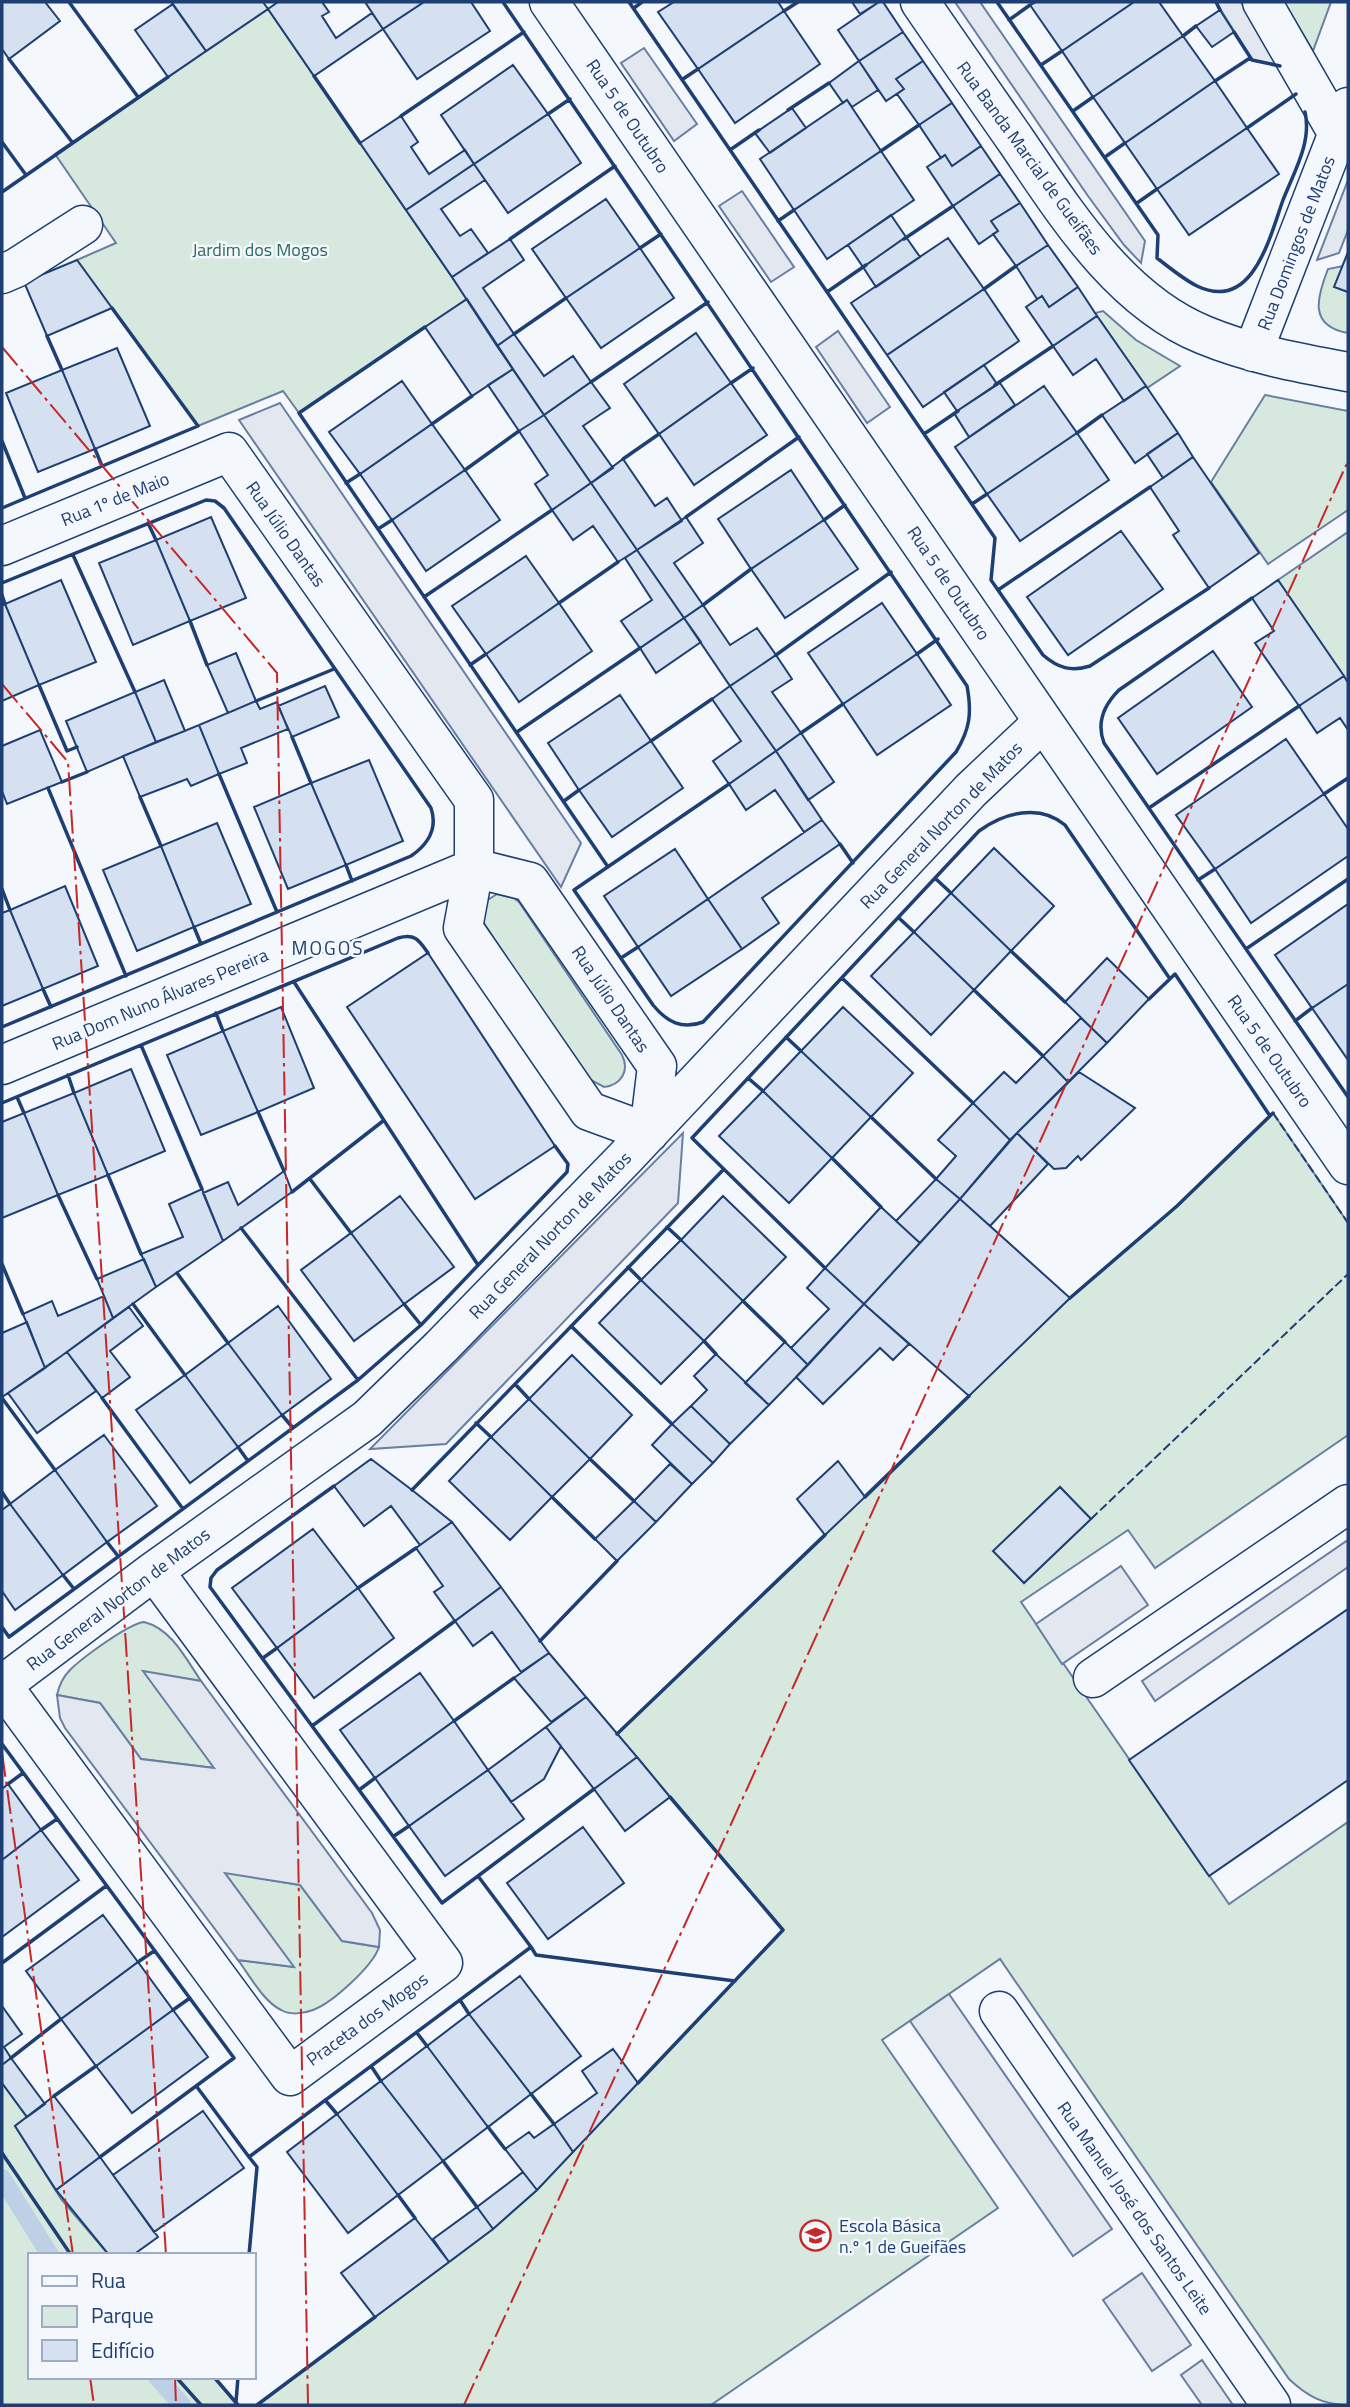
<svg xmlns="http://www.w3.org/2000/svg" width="1350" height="2407" viewBox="0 0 1350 2407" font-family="'Titillium Web',sans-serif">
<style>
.green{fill:#d7e8df;stroke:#687fa3;stroke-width:2;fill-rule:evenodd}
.parking{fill:#e3e8f0;stroke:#687fa3;stroke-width:2}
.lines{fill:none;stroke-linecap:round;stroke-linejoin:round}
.stream{stroke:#bed0e5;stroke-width:18}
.building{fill:#d5e0f0;stroke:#1d3f73;stroke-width:2}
.minor-casing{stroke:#1d3f73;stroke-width:41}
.major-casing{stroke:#1d3f73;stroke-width:41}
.minor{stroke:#f4f7fb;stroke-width:38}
.major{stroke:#f4f7fb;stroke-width:38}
.fence{stroke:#1d3f73;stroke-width:2;stroke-dasharray:9 3.5;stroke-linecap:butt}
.wall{stroke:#1d3f73;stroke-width:3.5}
.power{stroke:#c62828;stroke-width:2;stroke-dasharray:24 5 3.5 5;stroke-linecap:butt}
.labels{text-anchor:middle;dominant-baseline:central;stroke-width:5;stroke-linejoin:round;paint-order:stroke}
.street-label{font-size:18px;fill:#1d3f73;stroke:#f4f7fb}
.park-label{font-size:18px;fill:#2c6c60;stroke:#f4f7fb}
.poi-label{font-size:18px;fill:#1d3f73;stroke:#f4f7fb;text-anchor:start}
.neighbourhood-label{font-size:19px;letter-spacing:2px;fill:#1d3f73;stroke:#f4f7fb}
</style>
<rect width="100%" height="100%" fill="#f4f7fb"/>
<path class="green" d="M1284,2H1331L1313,51Z
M268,9L467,299L299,413L283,391L198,426L77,260L116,243L55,154Z
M1343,266L1335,287L1348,292V333C1308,326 1317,297 1328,269Z
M1103,311L1136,340L1180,366L1147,388L1095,313Z
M1265,395L1348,411V510L1268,564L1211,482Z
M1348,532V683L1278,580Z
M497,894L514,898L519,902L622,1055C630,1071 621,1085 604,1087L587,1078L485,925L482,919L486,901Z
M1273,1113L1348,1223V1435L1155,1568L1128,1530L1021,1602L1229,1904L1348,1822V2405C1323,2405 1307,2396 1289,2379L1000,1959L882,2040L998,2208L711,2405H257L493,2229L537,2190L783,1930L617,1734L1070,1298L1177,1206ZM1060,1487L1091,1519L1024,1583L994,1551Z
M144,1622C172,1629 186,1659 201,1681L144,1672L215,1768L141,1759L100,1703L57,1695C59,1686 63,1677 70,1670C82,1658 128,1624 144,1622Z
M224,1872L300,1885L342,1941L379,1947C373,1966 332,2003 313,2010C303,2014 290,2015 281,2010C263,2001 250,1976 238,1960L293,1967Z
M2,2083L27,2117L15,2126L61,2199L109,2255H30V2377H214L238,2405H2Z"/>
<path class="parking" d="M955,2H980L1145,241L1141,263L1124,245L1088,196Z
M1216,2H1241L1279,65L1252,60Z
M644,48L697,124L674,141L621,63Z
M1348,180V230L1339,253L1317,260Z
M742,191L794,267L771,282L719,206Z
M838,331L890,407L867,423L816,347Z
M280,403L581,843L561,887L239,420Z
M683,1133L678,1203L446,1444L370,1449Z
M1348,1540V1567L1155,1701L1142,1681Z
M1121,1566L1148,1605L1062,1664L1036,1624Z
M143,1671L201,1681L372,1913L380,1930L379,1947L342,1941L300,1885L225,1873L294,1967L238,1960L65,1728L60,1718L57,1695L100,1703L141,1759L214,1768Z
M949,1994L1112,2229L1073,2256L910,2021Z
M1142,2273L1191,2345L1152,2371L1103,2300Z
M1202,2360L1233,2405H1202L1181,2375Z"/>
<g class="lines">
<path class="stream" d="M2,2178L50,2255
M157,2377L182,2405"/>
</g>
<path class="building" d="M2,2H45L60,21L9,59L2,49Z
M171,2H263L268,9L206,51Z
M278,2H322L329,12L322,16L336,38L372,13L383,29L314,76L268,9Z
M365,2H424L383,29Z
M424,2H471L490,31L417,79L383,29Z
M674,2H778L784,11L698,69L658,12Z
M852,2H879L860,14Z
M879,2H883L903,32L859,61L838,30Z
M1036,2H1134L1062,51L1030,5Z
M1134,2H1159L1183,36L1093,97L1062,51Z
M173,4L206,51L168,77L135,30Z
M1220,10L1234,32L1212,47L1196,26Z
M784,11L820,64L735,123L698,69Z
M903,32L923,61L896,79L904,89L886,101L859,61Z
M1183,36L1215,81L1125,143L1093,97Z
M859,61L878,90L852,107L847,100L843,103L829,83Z
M923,61L952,103L919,125L897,94L904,89L896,79Z
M513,65L548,114L474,164L441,115Z
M1215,81L1247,128L1157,189L1125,143Z
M847,100L881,151L794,210L760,159Z
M952,103L981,146L952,166L945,155L941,158L919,125Z
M792,108L806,128L770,153L755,133Z
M548,114L581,163L508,213L474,164Z
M401,116L418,142L411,147L429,174L465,150L474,164L406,210L360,143Z
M1247,128L1279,174L1189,235L1157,189Z
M981,146L1000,174L953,206L927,167L945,155L952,166Z
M881,151L914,200L827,259L794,210Z
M474,164L485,180L441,209L460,236L471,229L488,253L452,277L406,210Z
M1000,174L1020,203L991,221L998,231L979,244L953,206Z
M606,199L640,248L566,298L532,249Z
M1020,203L1048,245L1016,266L993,234L998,231L991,221Z
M891,215L906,237L863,267L848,245Z
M906,237L920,257L876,287L863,267Z
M948,238L984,289L887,355L851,303Z
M510,239L524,260L483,288L514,334L497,346L452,277Z
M1048,245L1078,287L1049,307L1042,296L1037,299L1016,266Z
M640,248L674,298L601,348L566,298Z
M1348,252V292L1334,287Z
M77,260L112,308L47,336L24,282Z
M1078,287L1097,316L1053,346L1026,307L1042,296L1049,307Z
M984,289L1019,341L923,407L887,355Z
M467,299L513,369L472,396L425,327Z
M1097,316L1146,386L1124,401L1096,359L1073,375L1053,346Z
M696,333L731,383L659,434L624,384Z
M514,334L544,376L573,356L591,382L544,415L497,346Z
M117,348L150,426L95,449L62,370Z
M984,365L997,384L957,411L944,392Z
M513,369L544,415L519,431L488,385Z
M62,370L95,449L38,472L6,393Z
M402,381L432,424L360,474L329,432Z
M591,382L610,408L583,426L613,468L591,483L544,415Z
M731,383L767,435L694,485L659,434Z
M1000,383L1015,405L969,437L954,413Z
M1044,386L1077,433L987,494L955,447Z
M1146,386L1178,433L1135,463L1102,415Z
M544,415L591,483L552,510L535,484L548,475L519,431Z
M432,424L465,470L392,520L360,474Z
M1077,433L1109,480L1020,541L987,494Z
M1178,433L1193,457L1163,478L1147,454Z
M1193,457L1259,553L1209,588L1173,535L1179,531L1150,487Z
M623,459L655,506L667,498L682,521L637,550L591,483Z
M465,470L500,520L426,571L392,520Z
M791,470L824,520L751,569L718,519Z
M591,483L637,550L618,562L593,526L573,540L552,510Z
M211,517L246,598L190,621L156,540Z
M686,517L703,543L674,563L703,605L684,618L637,550Z
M824,520L858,569L785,618L751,569Z
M1121,531L1163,589L1068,655L1027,597Z
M156,540L190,621L133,645L99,563Z
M637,550L684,618L640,648L621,621L652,600L625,558Z
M526,556L559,603L486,654L452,606Z
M61,580L96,662L39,685L5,604Z
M1278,580L1344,676L1299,706L1255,643L1274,631L1252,598Z
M559,603L592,651L519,702L486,654Z
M882,603L917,654L843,704L808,653Z
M5,604L39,685L2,701V606Z
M703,605L730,645L757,628L776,655L730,686L684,618Z
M684,618L701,642L656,673L640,648Z
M1213,651L1252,707L1157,774L1118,718Z
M236,653L256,701L228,713L207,665Z
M917,654L951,705L877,755L843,704Z
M776,655L792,679L772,692L801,733L776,751L730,686Z
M1344,676L1348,683V730L1340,718L1317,733L1299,706Z
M164,680L185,731L156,742L135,692Z
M325,686L339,717L292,737L278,706Z
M730,686L776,751L729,784L713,761L741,741L712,699Z
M135,692L156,742L87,772L66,721Z
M620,695L651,741L579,790L548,743Z
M256,701L260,709L277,702L288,729L241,748L247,763L219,774L199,725Z
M199,725L219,774L191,786L187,779L140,797L123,756Z
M40,730L62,782L7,804L2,791V746Z
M801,733L834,782L808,800L776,751Z
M1286,739L1324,794L1215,869L1176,815Z
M651,741L683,788L612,837L579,790Z
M776,751L822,820L804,832L775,790L746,810L729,784Z
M369,760L403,841L346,865L311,783Z
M311,783L346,865L288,889L254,807Z
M1324,794L1348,829V856L1251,923L1215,869Z
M822,820L840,844L762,898L779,923L742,949L708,899Z
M217,823L251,904L194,927L161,846Z
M161,846L194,927L137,951L103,870Z
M994,848L1054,906L1011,951L951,893Z
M675,849L708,899L638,947L604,896Z
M65,886L98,966L43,989L10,910Z
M951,893L1011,951L974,990L914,932Z
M708,899L742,949L671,996L638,947Z
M1348,904V984L1312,1008L1275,955Z
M10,910L43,989L2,1006V913Z
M914,932L974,990L931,1035L871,976Z
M428,953L555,1146L475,1199L347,1007Z
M1107,958L1149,999L1107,1043L1065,1002Z
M1348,984V1060L1312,1008Z
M281,1007L314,1088L258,1112L223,1031Z
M843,1007L913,1073L871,1117L801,1051Z
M1081,1018L1107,1043L1068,1082L1043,1056Z
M223,1031L258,1112L201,1135L167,1055Z
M801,1051L871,1117L832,1158L763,1091Z
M1043,1056L1068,1082L1010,1140L973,1103L1004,1072L1016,1083Z
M131,1069L165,1151L108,1175L74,1093Z
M1079,1072L1135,1108L1081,1160L1078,1156L1066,1168L1054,1169L1017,1133Z
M763,1091L832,1158L789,1203L719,1136Z
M74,1093L108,1175L58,1195L24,1113Z
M973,1103L1010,1140L960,1199L936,1179L956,1156L938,1140Z
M24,1113L58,1195L2,1218V1122Z
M1017,1133L1048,1164L990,1226L960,1199Z
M284,1171L292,1192L223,1241L203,1193L228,1182L238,1205Z
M936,1179L960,1199L920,1243L896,1221Z
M202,1189L223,1241L156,1287L141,1254L183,1237L169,1204Z
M400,1196L454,1267L404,1304L351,1233Z
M723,1196L786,1257L743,1301L681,1240Z
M960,1199L1070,1298L969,1396L864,1304Z
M881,1207L920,1243L864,1304L825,1268Z
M351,1233L404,1304L354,1341L301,1270Z
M681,1240L743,1301L704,1341L641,1280Z
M144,1259L156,1287L113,1318L97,1279Z
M825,1268L864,1304L808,1365L791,1348L829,1309L807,1288Z
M641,1280L704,1341L661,1384L599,1323Z
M104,1296L113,1318L45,1368L23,1314L52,1301L58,1316Z
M864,1304L909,1344L893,1360L880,1348L823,1404L796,1377Z
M278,1306L331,1379L282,1415L228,1343Z
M129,1307L143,1326L110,1351L130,1377L102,1398L67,1352Z
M27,1322L45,1368L2,1397V1333Z
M785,1342L808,1365L769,1405L745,1383Z
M228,1343L282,1415L238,1447L185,1375Z
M67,1352L96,1391L37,1433L8,1393Z
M716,1354L769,1405L730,1444L691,1406L707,1390L694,1376Z
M572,1355L632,1415L590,1459L529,1399Z
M185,1375L238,1447L190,1483L136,1410Z
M529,1399L590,1459L552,1497L491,1437Z
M691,1406L730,1444L713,1463L672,1424Z
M672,1424L713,1463L692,1484L652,1445Z
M104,1435L157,1506L107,1542L55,1470Z
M491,1437L552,1497L510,1540L449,1481Z
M371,1459L412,1490L452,1522L420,1545L391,1506L364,1526L334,1486Z
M838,1461L865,1497L825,1535L797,1499Z
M670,1464L692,1484L656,1522L634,1501Z
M55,1470L107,1542L63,1575L10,1504Z
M1060,1487L1091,1519L1024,1583L993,1551Z
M634,1501L656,1522L617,1561L595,1539Z
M10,1504L63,1575L15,1610L2,1591V1510Z
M452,1522L501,1587L455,1621L434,1592L443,1586L416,1548Z
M313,1529L358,1588L277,1648L232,1588Z
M501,1587L549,1653L521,1672L492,1632L473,1646L455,1621Z
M358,1588L394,1638L314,1698L277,1648Z
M1348,1609V1780L1209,1876L1129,1760Z
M549,1653L586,1697L551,1722L514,1678Z
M420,1673L454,1721L375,1778L340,1730Z
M586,1697L637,1757L594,1789L546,1727Z
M454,1721L488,1770L409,1826L375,1778Z
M546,1727L561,1746L544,1779L511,1802L488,1770Z
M637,1757L670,1797L625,1831L594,1789Z
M488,1770L524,1819L445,1876L409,1826Z
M8,1784L41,1830L2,1860V1789Z
M583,1827L624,1883L548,1939L507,1883Z
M41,1830L79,1880L2,1937V1860Z
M103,1915L138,1962L61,2019L26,1971Z
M138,1962L173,2010L96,2066L61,2019Z
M520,1976L581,2056L531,2094L469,2014Z
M2,2006L22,2034L4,2047L11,2058L2,2065Z
M173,2010L208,2057L132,2113L96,2066Z
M469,2014L531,2094L488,2127L427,2046Z
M427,2046L488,2127L443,2161L381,2081Z
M613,2049L638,2083L573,2152L554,2124L597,2093L582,2071Z
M11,2058L45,2104L27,2117L2,2083V2065Z
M381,2081L443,2161L398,2195L337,2114Z
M54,2096L100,2157L56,2190L15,2126Z
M203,2111L244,2168L154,2232L113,2175Z
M337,2114L398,2195L348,2233L287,2152Z
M554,2124L573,2152L537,2190L505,2149L529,2132L534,2138Z
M100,2157L158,2237L133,2255H109L56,2190Z
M523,2172L537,2190L493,2229L477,2207Z
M477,2207L493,2229L449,2262L433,2239Z
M415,2218L449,2262L375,2317L341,2273Z"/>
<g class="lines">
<defs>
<path id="minor" d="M920,2C952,49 985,96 1017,142C1066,214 1120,301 1204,335C1250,354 1299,363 1348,372
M1262,2L1338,134
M2,274L16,268L83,225
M1253,352L1348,107
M2,546L229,452L474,800V868L463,928L589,1111L649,1133L657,1066L530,882L474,868
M2,1065L474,868
M1093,1678L1348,1504
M2,1685L154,1571L367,1419L441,1347L625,1158L971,790L1043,722
M2,1685L290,2076L443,1963L154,1571
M999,2011L1271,2405"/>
<path id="major" d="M549,2L1348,1165"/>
</defs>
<use href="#minor" class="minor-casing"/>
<use href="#major" class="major-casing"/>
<use href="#minor" class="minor"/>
<use href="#major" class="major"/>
<path class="fence" d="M1273,1113L1348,1223
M1091,1519L1348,1274"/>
<path class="wall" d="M69,2L138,97
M503,2L967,686C972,713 970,729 956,752L703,1022C682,1030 667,1022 653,1005L574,890L729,784
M629,2L995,538L991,580L1043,655C1058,668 1071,672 1090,666L1209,588
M997,2L1158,235L1157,258C1170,268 1183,279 1197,286C1253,313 1270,236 1283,200C1294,172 1312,142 1305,112
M1216,2L1220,10
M634,8L642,2
M784,11L798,2
M1009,20L1030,5
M1234,32L1252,60L1280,66
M1183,36L1196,26
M9,59L72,142
M1041,65L1062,51
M314,76L360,143
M683,79L698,69
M1215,81L1250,58
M788,110L829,83
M1073,111L1093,97
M548,114L570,99
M401,116L524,32
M1247,128L1296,94
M2,142L26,175
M730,150L759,130
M881,151L919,125
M1105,157L1125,143
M2,192L168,77
M1137,203L1157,189
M778,221L794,210
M510,239L615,166
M904,239L953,206
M640,248L661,234
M984,289L1016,266
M827,292L866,265
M425,327L299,413L608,867
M514,334L566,298
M47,336L62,370
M591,382L708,302
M731,383L753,368
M995,385L1053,346
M432,424L472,396
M1077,433L1102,415
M924,434L958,411
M2,441L25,498
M95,449L102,466
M623,459L659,434
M465,470L519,431
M346,483L360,474
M972,504L987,494
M2,508L198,426L112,308
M686,517L799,437
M824,520L845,505
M148,523L156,540
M378,529L392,520
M73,555L135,692
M2,583L206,500L215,501L224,508L431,808C438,829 427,845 411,856L2,1027
M998,590L1150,487
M2,595L5,604
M424,597L552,510
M1252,598L1119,690C1104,705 1096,722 1104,743L1348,1097
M559,603L618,562
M703,605L751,569
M190,621L207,665
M917,654L938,639
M776,655L891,572
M470,665L486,654
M39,685L67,751L77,747
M256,701L334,669
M517,732L640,648
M801,733L843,704
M292,737L311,783
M651,741L712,699
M219,774L277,912
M62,782L87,772
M48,788L126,976
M1324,794L1348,778
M140,797L161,846
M564,801L579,790
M1149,808L1299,706
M840,844L853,863
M346,865L352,881
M936,879L951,893
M1198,880L1215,869
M2,889L10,910
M899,918L914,932
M194,927L201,944
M1246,949L1348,879
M1011,951L1065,1002
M621,958L638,947
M842,978L973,1103
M294,982L478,1265
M43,989L51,1007
M974,990L1043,1056
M1149,999L1175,974L1270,1116
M216,1013L223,1031
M1295,1021L1312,1008
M786,1037L801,1051
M141,1045L202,1189
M68,1075L74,1093
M748,1078L763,1091
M17,1097L24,1113
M2,1103L398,938C415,933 419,940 428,953
M258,1112L284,1171
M871,1117L936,1179
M832,1158L881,1207
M108,1175L141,1254
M310,1179L351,1233
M292,1192L383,1121
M58,1195L97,1279
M667,1227L681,1240
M241,1228L358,1380
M2,1264L23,1314
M628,1267L641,1280
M825,1268L692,1138L979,831C1004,813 1039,803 1065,825L1170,979
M177,1273L228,1343
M1070,1298L1177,1206L1273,1113
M743,1301L785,1342
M133,1304L185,1375
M404,1304L421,1325
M571,1326L672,1424
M704,1341L716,1354
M515,1384L529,1399
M2,1398L55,1470
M102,1398L183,1509
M282,1415L293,1428
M476,1423L491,1437
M238,1447L248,1461
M590,1459L634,1501
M334,1486L217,1570L211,1578L210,1587L442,1903L594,1789
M412,1490L724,1169
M2,1492L10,1504
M552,1497L595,1539
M865,1497L969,1396
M107,1542L118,1556
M63,1575L74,1589
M358,1588L416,1548
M2,1627L9,1637L358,1380L421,1325L567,1172L568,1164L555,1146
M540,1641L617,1561
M263,1658L277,1648
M454,1721L514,1678
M312,1726L455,1621
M617,1734L825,1535
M2,1744L234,2058L100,2157
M8,1784L23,1773
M359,1790L375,1778
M41,1830L57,1819
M394,1836L409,1826
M531,1947L536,1955L735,1981
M138,1962L154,1951
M2,1963L106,1886
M460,2000L469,2014
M173,2010L190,1998
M417,2033L427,2046
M11,2058L61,2019
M371,2066L381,2081
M638,2083L783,1930L670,1797
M197,2087L249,2157L531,1947L478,1876
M531,2094L554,2124
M54,2096L96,2066
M325,2100L337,2114
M488,2127L505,2149
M2,2153L71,2255
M443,2161L477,2207
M398,2195L415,2218
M249,2255L257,2167L249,2157
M176,2377L201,2405
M214,2377L238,2405
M236,2402L238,2377
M257,2405L375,2317"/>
<path class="power" d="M2,347L277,673L308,2405
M2,684L68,762L166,2255
M2,1753L73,2255
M90,2377L94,2405
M175,2377L176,2405
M464,2405L732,1822L1348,461"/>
</g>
<defs>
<symbol id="school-ring" viewBox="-11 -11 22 22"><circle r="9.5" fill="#f4f7fb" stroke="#c62828" stroke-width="1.5"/><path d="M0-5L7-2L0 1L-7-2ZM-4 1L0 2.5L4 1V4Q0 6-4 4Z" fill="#c62828"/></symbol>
</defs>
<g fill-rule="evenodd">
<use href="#school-ring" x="798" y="2218" width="35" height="35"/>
</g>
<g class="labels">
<g class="street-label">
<text transform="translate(628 116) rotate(56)">Rua 5 de Outubro</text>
<text transform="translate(1030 158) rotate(54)">Rua Banda Marcial de Gueifães</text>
<text transform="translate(1296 243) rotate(-69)">Rua Domingos de Matos</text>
<text transform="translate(115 499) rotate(-22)">Rua 1º de Maio</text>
<text transform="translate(286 534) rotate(55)">Rua Júlio Dantas</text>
<text transform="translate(949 583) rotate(56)">Rua 5 de Outubro</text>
<text transform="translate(941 825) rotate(-46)">Rua General Norton de Matos</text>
<text transform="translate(160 999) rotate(-23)">Rua Dom Nuno Álvares Pereira</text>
<text transform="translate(611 999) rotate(56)">Rua Júlio Dantas</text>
<text transform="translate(1270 1051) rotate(55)">Rua 5 de Outubro</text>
<text transform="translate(550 1235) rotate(-46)">Rua General Norton de Matos</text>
<text transform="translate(118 1599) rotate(-37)">Rua General Norton de Matos</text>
<text transform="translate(367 2019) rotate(-36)">Praceta dos Mogos</text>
<text transform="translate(1135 2208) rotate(55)">Rua Manuel José dos Santos Leite</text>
</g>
<g class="park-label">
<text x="260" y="249">Jardim dos Mogos</text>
</g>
<g class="poi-label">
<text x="839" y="2225">Escola Básica<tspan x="839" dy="21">n.º 1 de Gueifães</tspan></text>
</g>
<g class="neighbourhood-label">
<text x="328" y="947">MOGOS</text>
</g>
</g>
<rect width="1350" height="2407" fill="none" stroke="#1d3f73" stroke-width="7"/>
<rect x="28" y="2253" width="228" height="126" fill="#f4f7fb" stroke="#9eadc5" stroke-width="2"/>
<rect x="42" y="2276" width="35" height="10" fill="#f4f7fb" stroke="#9eadc5" stroke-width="2"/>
<text x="91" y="2288" font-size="21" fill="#1d3f73">Rua</text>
<rect x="42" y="2306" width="35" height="21" fill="#d7e8df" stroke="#9eadc5" stroke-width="2"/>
<text x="91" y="2323" font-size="21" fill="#1d3f73">Parque</text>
<rect x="42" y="2340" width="35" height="21" fill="#d5e0f0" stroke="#9eadc5" stroke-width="2"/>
<text x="91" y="2358" font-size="21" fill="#1d3f73">Edifício</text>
</svg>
